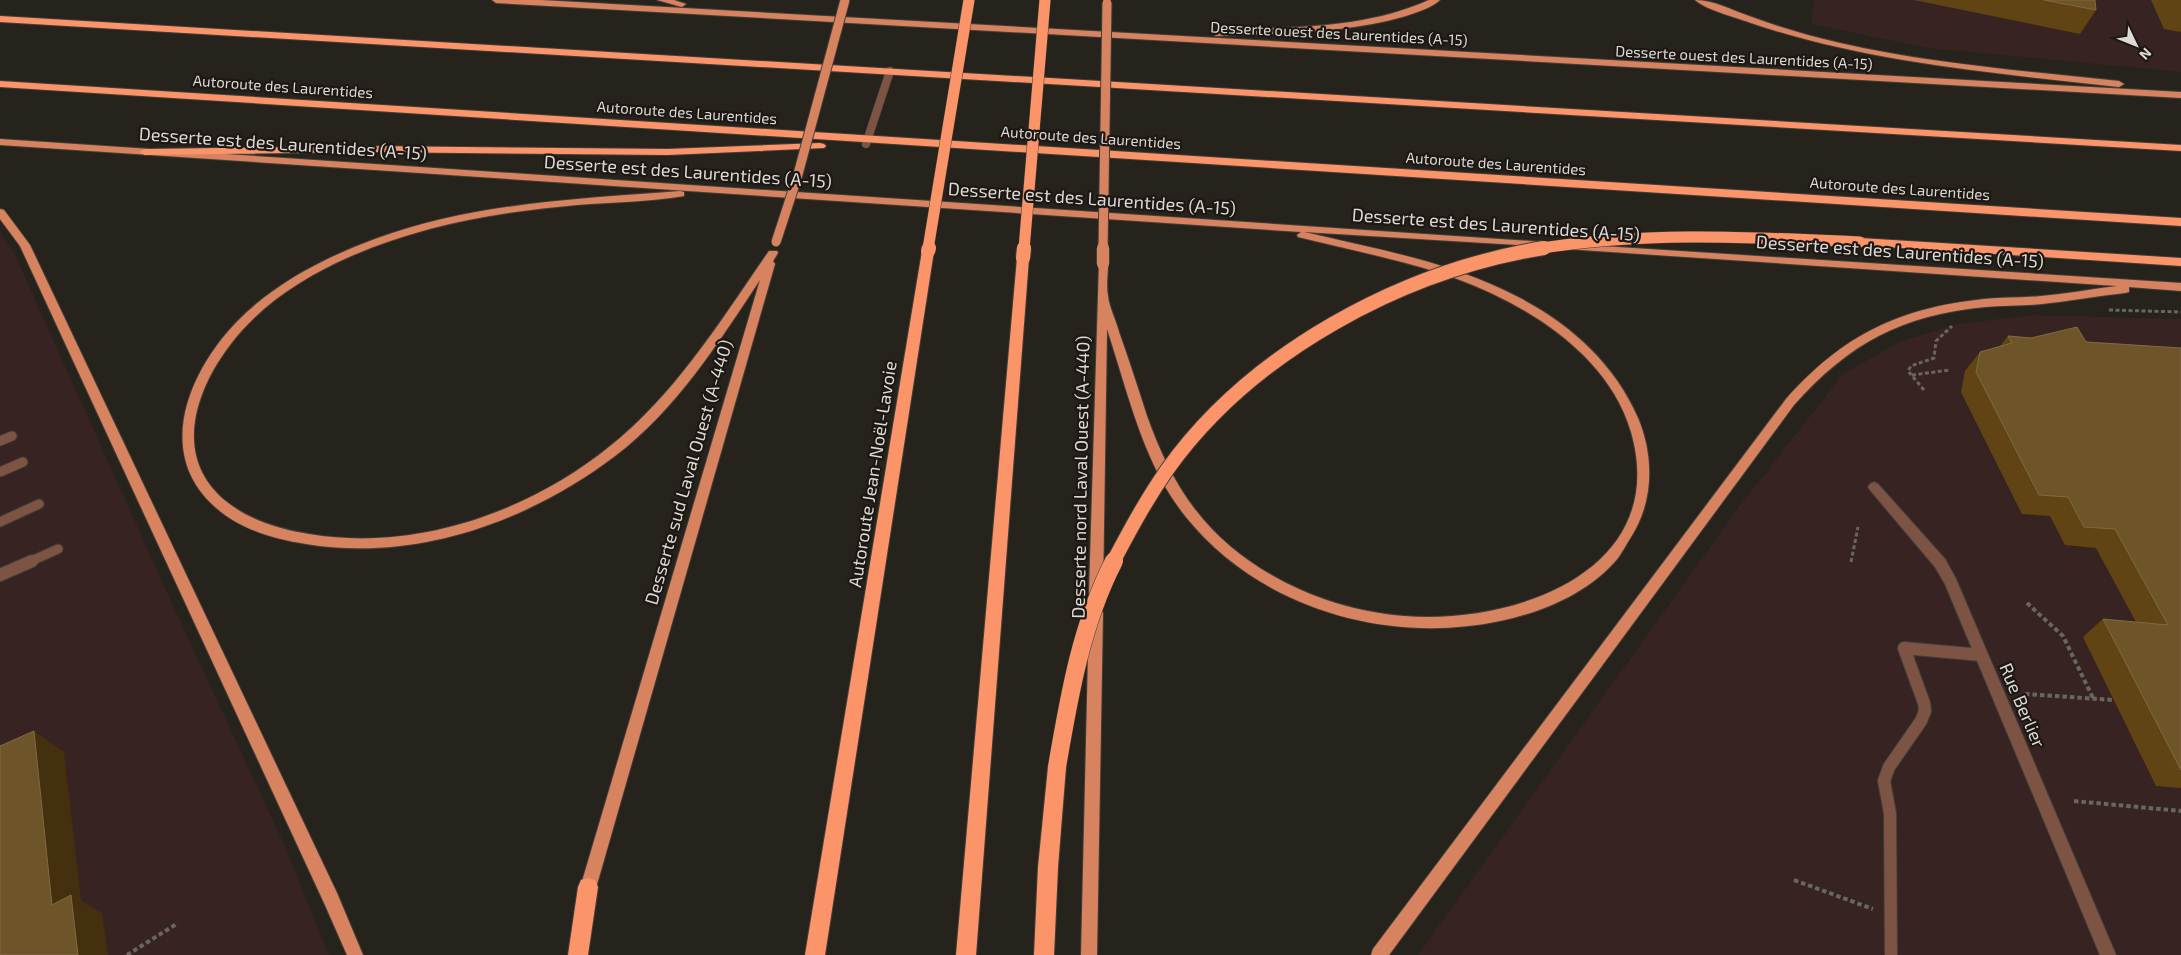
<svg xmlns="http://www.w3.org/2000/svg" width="2181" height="955" viewBox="0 0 2181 955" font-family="'Exo 2',sans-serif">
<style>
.industrial{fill:#372422}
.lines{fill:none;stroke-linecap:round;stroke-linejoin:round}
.lane-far2-casing{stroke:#433f3a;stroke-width:9}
.lane-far1-casing{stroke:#433f3a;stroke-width:11}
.lane-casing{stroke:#433f3a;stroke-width:14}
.street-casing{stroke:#433f3a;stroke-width:2}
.primary-casing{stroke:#433f3a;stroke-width:2}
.highway-casing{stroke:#433f3a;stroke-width:2}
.path-far1{stroke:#696560;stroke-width:3;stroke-dasharray:4 2.5;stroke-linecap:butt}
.path{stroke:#696560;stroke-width:4;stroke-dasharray:4.5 3;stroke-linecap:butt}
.lane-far2{stroke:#7d5443;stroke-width:8}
.lane-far1{stroke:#7d5443;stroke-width:9}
.lane{stroke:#7d5443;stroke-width:12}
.street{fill:#7d5443;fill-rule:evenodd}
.primary{fill:#d7835f;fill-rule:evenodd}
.highway{fill:#fb9569;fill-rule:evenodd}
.primary-bridge-far1-casing{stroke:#433f3a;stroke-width:11;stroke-linecap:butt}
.primary-bridge-casing{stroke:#433f3a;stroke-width:14;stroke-linecap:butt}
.highway-bridge-far2-casing{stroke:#433f3a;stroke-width:12;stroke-linecap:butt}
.highway-bridge-far1-casing{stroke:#433f3a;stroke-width:16;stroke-linecap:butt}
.highway-bridge-casing{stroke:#433f3a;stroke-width:19;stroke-linecap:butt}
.primary-bridge-far1{stroke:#d7835f;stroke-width:9}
.primary-bridge{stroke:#d7835f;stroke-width:12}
.highway-bridge-far2{stroke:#fb9569;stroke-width:11}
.highway-bridge-far1{stroke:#fb9569;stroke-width:14}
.highway-bridge{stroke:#fb9569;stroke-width:18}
.wall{fill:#614414}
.shaded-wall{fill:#44300e}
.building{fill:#6e5429;stroke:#806944}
.labels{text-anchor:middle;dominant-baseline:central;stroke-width:4.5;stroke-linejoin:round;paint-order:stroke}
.far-street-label{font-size:15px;fill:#dcd9d6;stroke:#1d1813}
.street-label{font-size:18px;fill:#dcd9d6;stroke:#1d1813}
</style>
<rect width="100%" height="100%" fill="#26221c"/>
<path class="industrial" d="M1814,0H2181V72L1928,48L1811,24Z
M0,231L14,253L170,599L283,842L329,955H0Z
M2033,315L2181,319V955H1418L1738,508L1843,374L1899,342L1957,324Z"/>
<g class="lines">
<defs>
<path id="lane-far2" d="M866,144L890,71"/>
<path id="lane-far1" d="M0,441L12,436
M0,472L23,462
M0,522L39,504
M29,562L58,549"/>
<path id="lane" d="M0,575L32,561
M1891,955L1890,813L1884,781L1889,767L1921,721L1925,711L1924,703L1904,648L1981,655"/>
<path id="street" d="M1874,482L1878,484L1945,559L1956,579L2116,955H2100L1945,584L1935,567L1870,490L1868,487L1870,484Z"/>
<path id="primary" d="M492,0H541L2181,92V98L496,3Z
M657,0H674L686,4L682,7Z
M1429,0H1440C1432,8 1417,12 1406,16C1344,34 1280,33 1216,36L1212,33L1216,30C1288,27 1362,30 1429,0Z
M1695,0C1714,0 1731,10 1749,16C1779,27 1809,36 1840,43C1932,64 2026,71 2119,81L2124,84L2119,87C1995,73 1870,63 1751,23C1735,17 1706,10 1695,0Z
M0,139L1545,242L1549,243L1550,245L1549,247L1304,232C1376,249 1452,262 1518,297C1570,324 1614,363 1638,418C1654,456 1654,501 1631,537C1627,543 1623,551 1618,558C1589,593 1543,612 1500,621C1387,645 1259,608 1186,517C1143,464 1128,392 1107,329L1103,593L1101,597L1096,599L1091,597L1089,593L1099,262H1107L1108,264C1108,274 1106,286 1108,296C1109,307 1116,320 1119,332C1129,360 1138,388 1147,416C1165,467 1189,512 1231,547C1279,587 1342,611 1404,616C1514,625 1671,571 1631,432C1614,373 1562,330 1509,302C1444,267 1370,255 1298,237L1297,235L1301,232L0,145Z
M680,191L684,192V196C649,202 612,202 577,205C498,212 422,225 349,257C315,272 281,292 254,318C207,363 163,446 223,499C248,520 278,529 309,534C414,552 527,513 609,447C676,394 721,320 769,251H777L778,253L773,261L775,264L594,895L592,901L586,903L580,901L578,895L760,280C718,343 676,410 615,456C528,522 415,562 306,544C273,539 239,529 214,506C150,448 195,359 247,312C283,279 329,256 375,239C473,203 577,199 680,191Z
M0,209L4,210L30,245L337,893L363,955H347L325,905L20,246L0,219Z
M1570,244L2181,283V291L2129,287V292L2125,293C2097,296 2070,301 2042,304C2023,306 2004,305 1985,307C1902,315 1849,343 1794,405L1389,955H1371L1373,949L1786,399C1843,335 1899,308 1984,299C2003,297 2022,298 2041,296C2066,294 2091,289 2117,286L1566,249L1565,247Z
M1096,607L1101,609L1103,613L1097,955H1081L1089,613L1091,609Z"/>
<path id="highway" d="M0,16L2181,145V151L0,22Z
M0,81L2181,218V226L0,87Z
M820,143L824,144L826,146L824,148L668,155L367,152L145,155L139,152L145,149L367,146L668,149Z
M1860,238L2181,258V266L1856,245L1854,242L1856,239Z
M928,247L934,251L825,955H805L922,251Z
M1023,254L1029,258L976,955H956L1017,258Z
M1057,759L1063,761L1066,767L1058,867L1054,955H1034L1038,867L1048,767L1051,761Z
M588,878L595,880L598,887L588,955H568L578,887L581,880Z"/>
</defs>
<use href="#lane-far2" class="lane-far2-casing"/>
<use href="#lane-far1" class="lane-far1-casing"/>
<use href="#lane" class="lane-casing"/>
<use href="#street" class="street-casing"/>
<use href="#primary" class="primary-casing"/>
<use href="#highway" class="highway-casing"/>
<path class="path-far1" d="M2109,310L2181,312
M1912,375L1950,370
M1924,390L1908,371L1911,366L1934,358L1936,341L1952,326
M1851,562L1858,527"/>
<path class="path" d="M2027,603L2063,636L2093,698
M2025,694L2113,700
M2074,801L2181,811
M1794,880L1873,909
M127,955L178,923"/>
<use href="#lane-far2" class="lane-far2"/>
<use href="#lane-far1" class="lane-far1"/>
<use href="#lane" class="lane"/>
<use href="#street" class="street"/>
<use href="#primary" class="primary"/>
<use href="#highway" class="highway"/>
<defs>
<path id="primary-bridge-far1" d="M776,242L797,178L845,0
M1103,249L1107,3"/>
<path id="primary-bridge" d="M1103,264V248"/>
<path id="highway-bridge-far2" d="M928,249L969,0
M1024,249L1045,0
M1536,249C1644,231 1751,237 1860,242"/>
<path id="highway-bridge-far1" d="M928,251L929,248
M1023,258L1024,248
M1113,562C1130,530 1146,500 1167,470C1251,352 1402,271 1544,248"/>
<path id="highway-bridge" d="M1057,767C1069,697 1081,625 1114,561"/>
</defs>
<use href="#primary-bridge-far1" class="primary-bridge-far1-casing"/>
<use href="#primary-bridge" class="primary-bridge-casing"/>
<use href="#highway-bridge-far2" class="highway-bridge-far2-casing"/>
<use href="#highway-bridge-far1" class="highway-bridge-far1-casing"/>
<use href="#highway-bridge" class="highway-bridge-casing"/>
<use href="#primary-bridge-far1" class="primary-bridge-far1"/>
<use href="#primary-bridge" class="primary-bridge"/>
<use href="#highway-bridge-far2" class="highway-bridge-far2"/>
<use href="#highway-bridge-far1" class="highway-bridge-far1"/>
<use href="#highway-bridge" class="highway-bridge"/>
</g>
<path class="wall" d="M1914,0H2095L2096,10L2080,34Z
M2151,0H2181V32L2164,29Z
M2008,336L2181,348V788L2156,786L2083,637L2103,619L2136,622L2096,548L2065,545L2050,516L2022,514L1961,392L1965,371L1980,352L2000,346Z"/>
<path class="shaded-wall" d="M34,731L64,752L81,901L102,913L108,955H78L52,905Z"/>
<path class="building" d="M2044,0H2095L2096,10Z
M2077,327L2086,342L2181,348V770L2103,619L2168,625L2115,529L2084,527L2068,497L2039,495L1976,372L1980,352L2012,343L2008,336L2031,338Z
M34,731L52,905L71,895L78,955H0V746Z"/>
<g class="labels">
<g class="far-street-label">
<text transform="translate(1339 33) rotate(3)">Desserte ouest des Laurentides (A-15)</text>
<text transform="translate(1744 57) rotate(3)">Desserte ouest des Laurentides (A-15)</text>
<text transform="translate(283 86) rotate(4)">Autoroute des Laurentides</text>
<text transform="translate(687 112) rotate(4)">Autoroute des Laurentides</text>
<text transform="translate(1091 137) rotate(4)">Autoroute des Laurentides</text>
<text transform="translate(1496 163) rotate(4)">Autoroute des Laurentides</text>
<text transform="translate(1900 188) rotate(4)">Autoroute des Laurentides</text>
</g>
<g class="street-label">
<text transform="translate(283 143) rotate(4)">Desserte est des Laurentides (A-15)</text>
<text transform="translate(688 171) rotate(4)">Desserte est des Laurentides (A-15)</text>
<text transform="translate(1092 198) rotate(4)">Desserte est des Laurentides (A-15)</text>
<text transform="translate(1496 224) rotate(4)">Desserte est des Laurentides (A-15)</text>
<text transform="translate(1900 251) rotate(4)">Desserte est des Laurentides (A-15)</text>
<text transform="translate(688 472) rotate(-74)">Desserte sud Laval Ouest (A-440)</text>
<text transform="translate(872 474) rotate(-81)">Autoroute Jean-Noël-Lavoie</text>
<text transform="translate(1080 477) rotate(-89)">Desserte nord Laval Ouest (A-440)</text>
<text transform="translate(2023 705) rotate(67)">Rue Berlier</text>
</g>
</g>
<g transform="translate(2136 45) rotate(133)" stroke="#1d1813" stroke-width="4" paint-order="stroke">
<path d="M0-4L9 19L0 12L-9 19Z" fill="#dcd9d6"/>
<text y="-8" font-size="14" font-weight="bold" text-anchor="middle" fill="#dcd9d6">N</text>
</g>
</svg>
